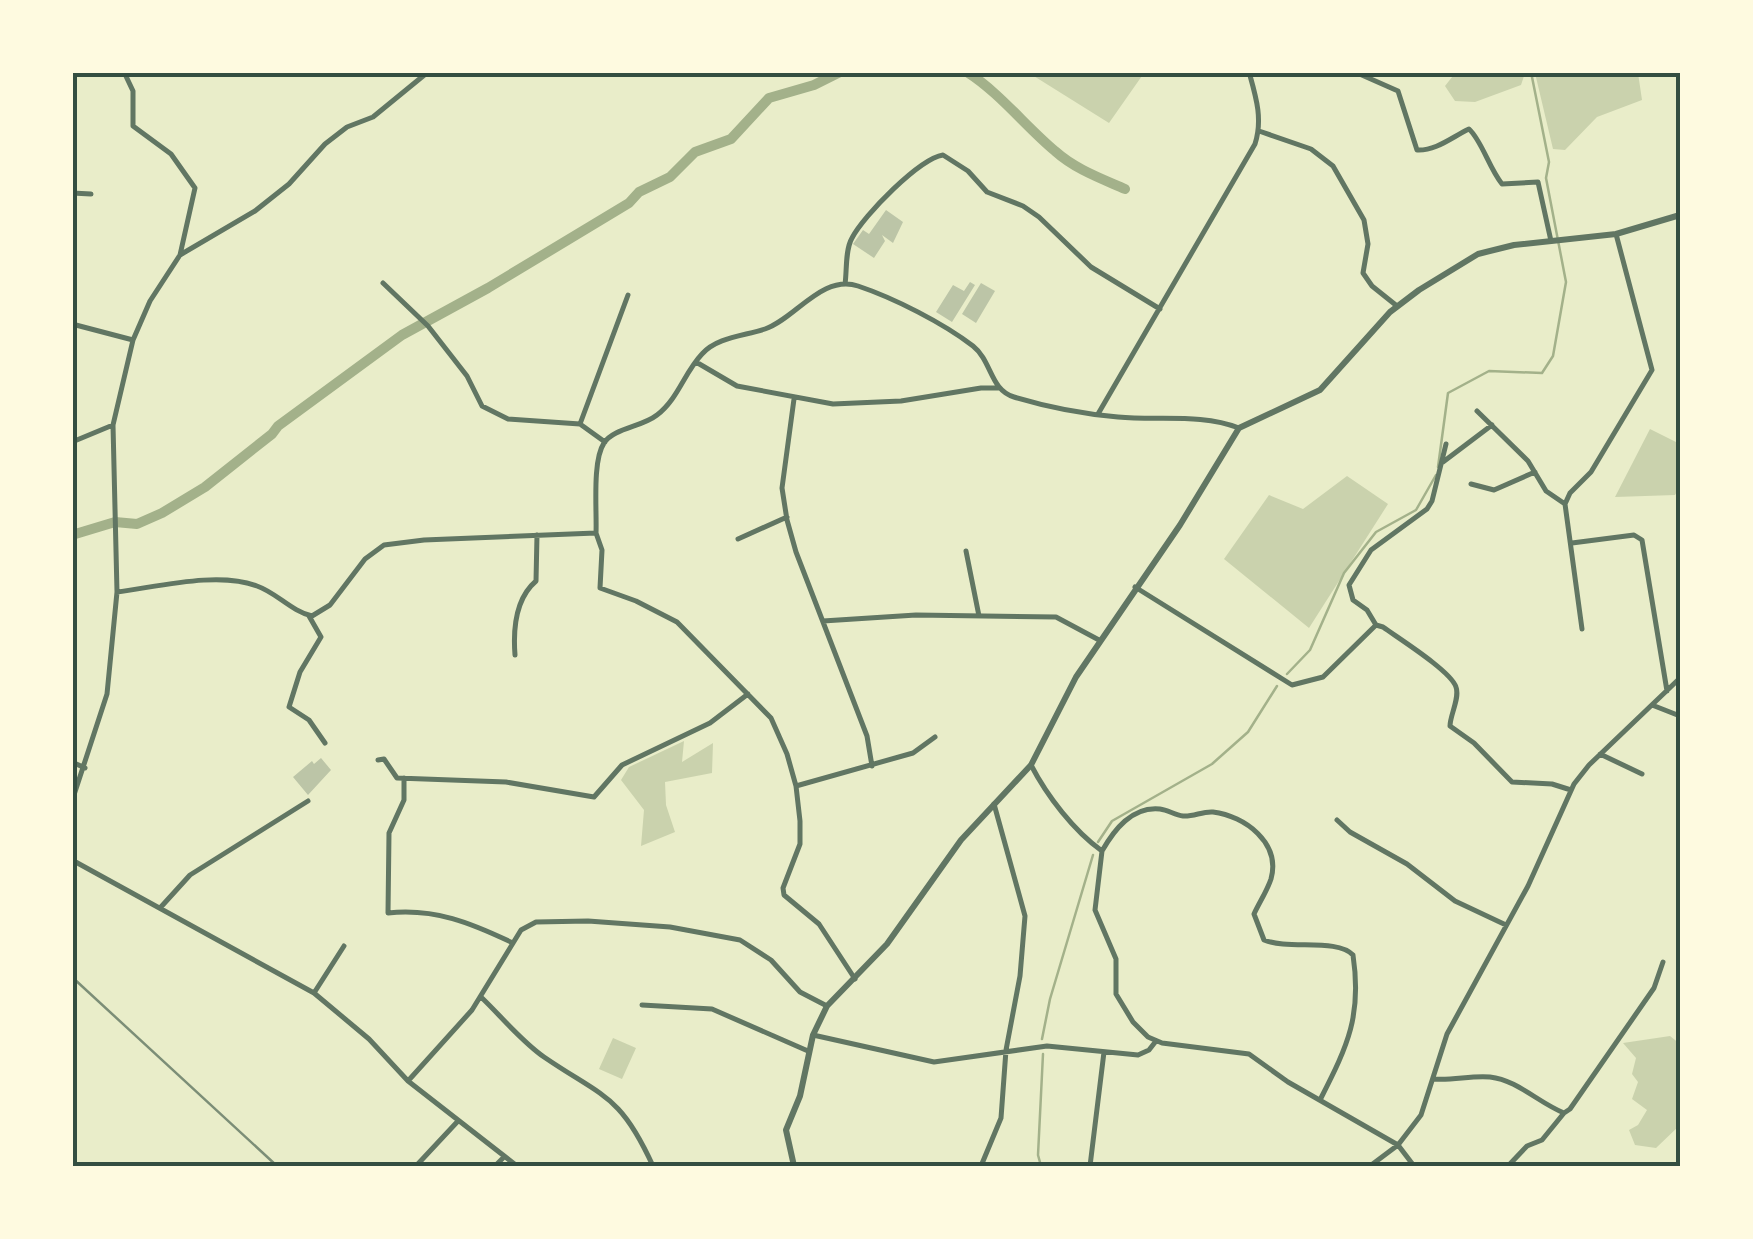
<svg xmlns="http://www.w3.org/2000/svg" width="1753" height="1239" viewBox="0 0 1753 1239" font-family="'DM Sans',sans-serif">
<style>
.green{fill:#cad2ad}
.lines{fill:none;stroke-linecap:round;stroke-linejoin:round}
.stream{stroke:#a3b18a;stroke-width:2.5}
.canal{stroke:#a3b18a;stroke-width:10}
.building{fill:#bcc5a7}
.minor{stroke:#617663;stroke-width:5}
.tertiary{stroke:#617663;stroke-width:6}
.rail{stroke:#7c8e77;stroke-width:2.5}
.neatline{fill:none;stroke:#344e41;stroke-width:4}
</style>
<rect width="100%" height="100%" fill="#e9edc9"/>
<path class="green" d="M1456,72H1525V73L1521,85L1475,102L1455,101L1445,86Z
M1029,73H1144L1109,123Z
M1535,73H1638L1642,100L1597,117L1565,150L1553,149Z
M1650,429L1680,444V486L1675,495L1615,497Z
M1347,476L1388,504L1309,628L1224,559L1269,495L1303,509Z
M684,741L682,762L713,743L712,773L665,782L666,805L675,832L641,846L644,810L621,780L629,767Z
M1670,1036L1680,1044V1106L1677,1109L1680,1125L1656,1148L1635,1145L1629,1130L1638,1125L1647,1110L1632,1099L1638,1082L1632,1074L1636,1058L1623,1043Z
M613,1038L636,1048L622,1079L599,1069Z"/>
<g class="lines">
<path class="stream" d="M1438,467L1448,393L1489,371L1542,373L1553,356L1566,282L1546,178L1549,162L1531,72
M1287,674L1310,650L1344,573L1376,532L1416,510L1436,475
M1098,842L1112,821L1212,764L1248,732L1277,686
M1042,1039L1050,999L1093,855
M1041,1166L1038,1155L1043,1054"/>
<path class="canal" d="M967,72C1000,93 1025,126 1055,151C1075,169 1100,178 1125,189
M72,535L115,522L137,524L162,513L205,487L272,434L278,426L402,335L488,288L629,203L639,192L670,177L695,152L731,139L769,98L814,85L840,72"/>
</g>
<path class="building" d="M886,210L903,222L893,243L882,235L885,241L874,258L853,244L863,230L869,234Z
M970,282L975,285L952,322L936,312L953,285L964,291Z
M981,283L995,291L976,323L962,314Z
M321,758L331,770L308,795L293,777L312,761L314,764Z"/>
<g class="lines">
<path class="minor" d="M124,72L133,91V126L171,154L195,188L180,255
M1355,72L1398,91L1417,150C1436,151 1452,137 1469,129C1482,141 1489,168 1502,184L1538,182L1551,241
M1259,131L1311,149L1333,166L1364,220L1368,244L1363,273L1372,286L1397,306
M72,193L91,194
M383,283L428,326L467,376L482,406L508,419L580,424L605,442
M845,284C847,271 845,250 852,238C864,215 919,159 943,155L968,171L987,192L1023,206L1039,217L1091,267L1160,309
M72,324L133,340
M696,362L737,386L833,404L901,401L981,388H998
M794,399L782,488L787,520L796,552L867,736L872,766
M1477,411L1528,461L1546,491L1565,504
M1098,414L1255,144C1263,119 1256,97 1249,72
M580,424L628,295
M72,442L113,425
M1446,444L1432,501L1427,509L1371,550L1349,585L1353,600L1367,610L1376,625L1383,627C1398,638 1451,671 1456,687C1460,698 1450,715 1450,726L1474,743L1512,782L1552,784L1571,790
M1443,462L1492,425
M1471,484L1494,490L1535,472
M596,533L602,550L600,588L636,601L677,622L771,718L787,754L796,786L800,821V844L783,888L784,895L819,924L855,979
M738,539L787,517
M1572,543L1634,535L1642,540L1667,691
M966,551L979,616
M1135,587L1292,685L1323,677L1376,625
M117,592C157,587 218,571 257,586C277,593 291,611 312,616L330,605L365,559L384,545L424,540L596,533C597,511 592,461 604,443C614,428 642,427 657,415C678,399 684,373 702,354C717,337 744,336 765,329C795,319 822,274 858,286C894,298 943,323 973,346C992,361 990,390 1014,397C1047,407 1084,414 1118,417C1158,421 1201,413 1239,428
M309,616L321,637L300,672L289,707L309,720L325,743
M823,621L916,615L1056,617L1099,640
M1582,629L1565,504L1570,493L1591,472L1652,370L1616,234
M515,655C513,629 515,599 536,581L537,535
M1652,705L1680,716
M1600,754L1642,774
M378,760L384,759L397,778L506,782L594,797L622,765L710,723L748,694
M72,762L85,768
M1031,765C1047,796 1074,831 1102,851L1095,910L1116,959V994L1133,1022L1148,1037L1162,1043L1249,1054L1288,1082L1398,1145L1414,1166
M404,778V800L389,833L388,913C435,908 471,923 513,943
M796,786L913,753L935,737
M72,801L107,694L117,592L113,425L133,340L150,301L180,255L255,211L289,184L325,144L347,127L373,117L428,72
M1337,820L1350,832L1407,864L1455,901L1506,925
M1102,851C1114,830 1132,806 1160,809C1168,810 1175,815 1183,816C1193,817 1203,811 1213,812C1245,816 1281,843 1271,879C1267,891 1259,903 1254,914L1264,940C1289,950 1337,938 1353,955C1362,1015 1348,1045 1321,1098
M72,860L314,993L369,1039L408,1081L517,1166
M160,908L190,875L308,801
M314,993L344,946
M481,997C501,1016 521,1041 544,1057C604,1098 620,1094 653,1166
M642,1005L712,1009L808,1051
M813,1035L934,1062L1047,1046L1138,1055L1149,1050L1156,1041
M1433,1079C1452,1081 1472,1075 1490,1077C1517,1080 1539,1103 1564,1113L1570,1109L1654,988L1663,962
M408,1081L472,1010L521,930L536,922L588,921L670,927L740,940L771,960L800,992L827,1006
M416,1166L458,1121
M495,1166L503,1158
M981,1166L1001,1118L1006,1050L1020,976L1025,916L994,804
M1090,1166L1104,1052
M1370,1166L1398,1145L1421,1115L1447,1034L1528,886L1574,784L1589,765L1680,678
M1508,1166L1527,1146L1542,1140L1564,1113"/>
<path class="tertiary" d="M794,1166L786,1130L800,1096L813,1035L827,1006L887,944L961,840L1031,765L1076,677L1180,525L1239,428L1320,390L1390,312L1419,290L1478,254L1514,245L1616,234L1680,215"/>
<path class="rail" d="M72,977L277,1166"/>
</g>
<rect width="1753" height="1239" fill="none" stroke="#fefae0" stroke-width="150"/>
<rect x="75" y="75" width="1603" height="1089" class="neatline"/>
</svg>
